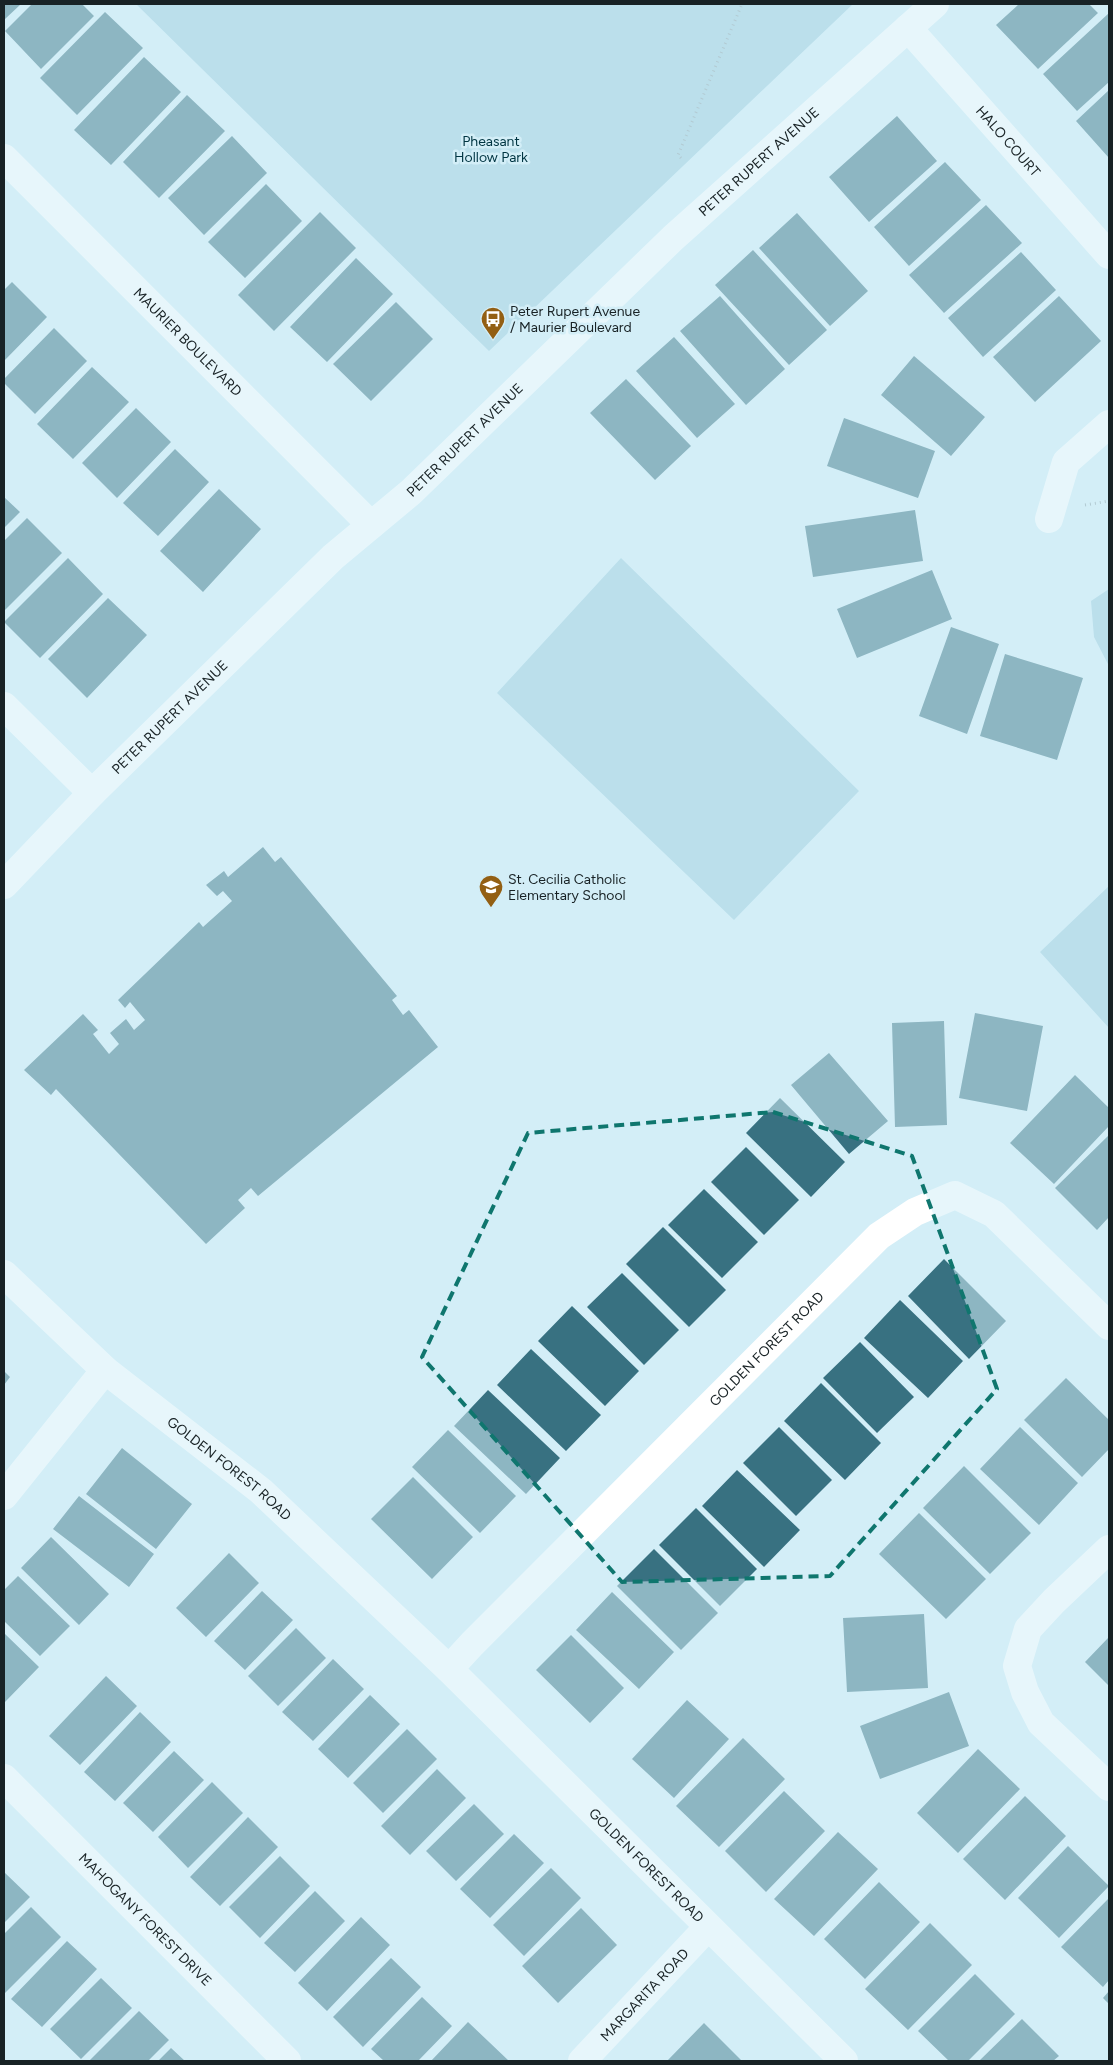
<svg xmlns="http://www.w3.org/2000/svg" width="1113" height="2065" viewBox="0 0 1113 2065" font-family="Figtree,sans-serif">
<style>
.green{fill:#9dccdc}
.building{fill:#387181}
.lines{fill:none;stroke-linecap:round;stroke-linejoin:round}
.path{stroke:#8b9fa6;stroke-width:3;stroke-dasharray:1 4;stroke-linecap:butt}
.minor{stroke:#fff;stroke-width:28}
.tertiary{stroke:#fff;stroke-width:28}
.marked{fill:none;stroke:#0f766e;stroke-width:4;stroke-dasharray:10 6;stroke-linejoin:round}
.labels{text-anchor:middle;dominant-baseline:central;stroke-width:5;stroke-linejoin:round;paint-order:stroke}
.park-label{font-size:14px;fill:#003542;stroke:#d3eef7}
.street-label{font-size:14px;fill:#182225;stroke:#d3eef7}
.poi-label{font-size:14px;fill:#182225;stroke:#d3eef7;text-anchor:start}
</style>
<rect width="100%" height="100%" fill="#d3eef7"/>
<path class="green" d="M136,4H853L489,351Z
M621,558L859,791L734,920L497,693Z
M1109,589V666L1094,637L1091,601Z
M1109,886V1028L1040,952Z"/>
<path class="building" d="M4,4H21L4,20Z
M32,4H82L94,16L41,69L5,31Z
M1019,4H1089L1098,13L1038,69L996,25Z
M105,12L143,48L77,115L40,78Z
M1109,13V82L1077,111L1043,74Z
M144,57L181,92L111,165L74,130Z
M1109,90V158L1076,121Z
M187,95L225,131L159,198L123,162Z
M897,116L937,161L869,222L829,177Z
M232,136L267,173L204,235L168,198Z
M945,162L981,200L909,266L874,227Z
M266,184L302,221L245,278L208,242Z
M986,205L1022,243L944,313L909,275Z
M320,212L356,248L274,331L238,295Z
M797,213L868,291L830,326L759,248Z
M753,250L827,330L789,365L715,285Z
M1021,252L1056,290L983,357L948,318Z
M356,258L393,294L327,362L290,327Z
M12,282L47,317L4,361V290Z
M720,296L785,369L746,405L680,331Z
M1059,296L1101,341L1035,402L993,357Z
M396,302L433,339L371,401L333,364Z
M54,328L87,361L35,414L4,383V379Z
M674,337L735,404L697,438L636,371Z
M914,356L985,417L951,456L881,395Z
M92,367L129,402L73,459L37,424Z
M626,379L691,446L655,480L590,413Z
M136,408L171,442L117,498L82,463Z
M844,418L935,451L918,498L827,466Z
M175,449L209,482L158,536L123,503Z
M219,489L261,529L203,592L160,551Z
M4,497L20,512L4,528Z
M915,510L923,561L813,577L805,526Z
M27,518L62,553L4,611V541Z
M68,558L103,594L40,658L4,622Z
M932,570L952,619L857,658L837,609Z
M108,598L147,635L87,698L48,659Z
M951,627L999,644L967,734L919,716Z
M1005,654L1083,678L1057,760L980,736Z
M263,847L275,862L281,857L397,996L392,1000L403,1015L409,1010L438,1047L258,1196L251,1188L238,1200L245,1208L206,1244L56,1089L51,1095L24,1070L83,1014L98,1030L93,1034L109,1054L119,1044L110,1033L126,1019L134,1030L145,1020L130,1002L125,1008L118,1000L199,922L203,927L232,901L223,891L217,896L206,885L224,871L228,877Z
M975,1013L1043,1026L1027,1111L959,1098Z
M944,1021L947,1125L895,1127L892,1023Z
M829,1053L888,1121L849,1154L791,1085Z
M1075,1075L1109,1108V1126L1054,1184L1010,1143Z
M780,1098L845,1162L811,1197L746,1133Z
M1109,1135V1217L1097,1230L1055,1188Z
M746,1147L799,1200L764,1235L711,1182Z
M704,1189L758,1242L722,1278L668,1225Z
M663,1227L726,1290L689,1327L626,1264Z
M944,1259L1006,1321L969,1359L908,1296Z
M622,1273L679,1330L644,1365L587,1307Z
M900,1300L963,1361L928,1398L864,1338Z
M572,1306L639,1371L605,1406L538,1341Z
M860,1342L914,1397L877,1433L823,1378Z
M531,1349L601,1415L566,1451L497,1385Z
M4,1371L10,1377L4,1385Z
M1066,1378L1109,1420V1449L1082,1477L1024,1420Z
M821,1383L881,1443L845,1480L784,1421Z
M488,1390L560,1458L526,1494L454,1426Z
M779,1427L832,1480L796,1516L743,1463Z
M1020,1427L1078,1483L1039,1525L980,1469Z
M448,1430L516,1496L480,1533L412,1467Z
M122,1448L192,1504L156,1549L86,1494Z
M964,1466L1031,1533L990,1574L923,1508Z
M737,1470L800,1530L764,1567L702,1506Z
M413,1477L473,1537L432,1579L371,1519Z
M79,1496L154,1554L129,1587L53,1529Z
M696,1508L757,1569L720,1606L659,1545Z
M919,1513L986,1579L946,1619L879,1554Z
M51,1537L109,1594L79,1625L21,1568Z
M654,1549L718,1613L681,1650L617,1586Z
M229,1553L259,1583L206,1637L176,1608Z
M18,1576L70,1626L40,1656L4,1621V1590Z
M262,1591L293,1620L245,1670L214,1641Z
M612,1592L674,1652L639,1689L576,1630Z
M924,1614L928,1688L847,1692L843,1618Z
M296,1628L326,1658L278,1706L248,1676Z
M4,1633L39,1667L5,1702L4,1701Z
M571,1635L624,1688L590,1723L536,1670Z
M1109,1637V1686L1085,1662Z
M333,1659L364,1689L313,1741L282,1712Z
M106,1676L137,1706L80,1765L49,1736Z
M949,1692L969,1746L880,1779L860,1726Z
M370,1695L400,1724L348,1778L318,1749Z
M687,1700L729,1739L674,1798L632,1759Z
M140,1712L171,1742L115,1801L84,1772Z
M407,1729L437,1759L383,1813L353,1783Z
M743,1738L785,1779L719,1847L676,1806Z
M978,1749L1020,1789L958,1853L917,1813Z
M174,1751L204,1780L153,1832L123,1803Z
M437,1769L466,1798L410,1855L381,1826Z
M212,1782L243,1813L188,1868L158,1837Z
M784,1791L825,1831L766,1892L725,1851Z
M1025,1796L1066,1836L1005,1900L963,1859Z
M474,1804L504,1834L456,1881L426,1851Z
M248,1817L278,1847L220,1906L190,1877Z
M838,1832L878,1869L814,1936L774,1899Z
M514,1834L544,1863L490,1918L460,1889Z
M1068,1846L1109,1886L1059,1938L1018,1898Z
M280,1856L310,1886L260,1938L229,1907Z
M551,1868L581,1898L524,1956L493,1925Z
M4,1872L30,1897L4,1923Z
M879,1882L920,1922L865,1979L824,1939Z
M315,1891L345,1921L295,1972L264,1943Z
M1109,1898V1980L1103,1987L1061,1947Z
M31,1907L61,1937L5,1993L4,1991V1934Z
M581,1908L617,1945L558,2003L522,1966Z
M361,1917L390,1945L327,2011L298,1983Z
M930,1923L972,1965L908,2030L865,1989Z
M67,1941L97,1969L42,2027L11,1999Z
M391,1958L421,1987L363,2047L333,2017Z
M975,1974L1015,2014L968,2061H949L918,2031Z
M101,1978L132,2008L81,2059L50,2029Z
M1109,1991V2004L1103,1998Z
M422,1997L452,2026L418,2061H384L371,2049Z
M139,2011L169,2040L148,2061H89Z
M1022,2019L1059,2056L1053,2061H979Z
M468,2022L509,2061H431Z
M704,2023L742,2061H667Z
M171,2048L185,2061H158Z"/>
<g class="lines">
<path class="path" d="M681,158L678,155L742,4
M1085,505L1109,501"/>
<g class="minor">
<path id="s1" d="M908,28L1109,255"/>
<path id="s2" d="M4,158L371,525"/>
<path d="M1049,519L1066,462L1109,424"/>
<path d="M4,706L92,793"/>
<path id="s3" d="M4,1274L105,1370L261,1491L449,1669L844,2061"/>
<path d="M4,1496L105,1370"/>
<path d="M1109,1549L1054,1601L1028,1629L1017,1666L1025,1692L1041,1723L1109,1787"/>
<path id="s4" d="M449,1669L472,1644L879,1236L915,1212L955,1195L994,1214L1109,1326"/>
<path id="s5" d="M4,1778L287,2061"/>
<path id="s6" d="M582,2061L708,1927"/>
</g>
<path class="tertiary" id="s7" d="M4,885L92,793L333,557L411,492L673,238L935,4"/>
</g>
<path d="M0 0H1113V2065H0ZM773,1112L912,1156L997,1389L830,1576L622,1582L422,1357L528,1133Z" fill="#d3eef7" fill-opacity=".55" fill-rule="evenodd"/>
<path class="marked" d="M773,1112L912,1156L997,1389L830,1576L622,1582L422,1357L528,1133Z"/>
<defs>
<symbol id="bus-pin" viewBox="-11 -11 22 30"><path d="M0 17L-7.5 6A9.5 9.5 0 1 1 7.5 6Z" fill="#935f13" stroke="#d3eef7"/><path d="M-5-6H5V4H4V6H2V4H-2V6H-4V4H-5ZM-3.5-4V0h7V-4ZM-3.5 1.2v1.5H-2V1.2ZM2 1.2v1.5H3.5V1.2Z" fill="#fff"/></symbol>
<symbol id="school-pin" viewBox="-11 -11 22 30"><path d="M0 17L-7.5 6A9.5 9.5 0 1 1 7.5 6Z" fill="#935f13" stroke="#d3eef7"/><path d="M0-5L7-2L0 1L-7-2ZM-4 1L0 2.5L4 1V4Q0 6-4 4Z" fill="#fff"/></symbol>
</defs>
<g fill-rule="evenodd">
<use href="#bus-pin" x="479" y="305" width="28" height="38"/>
<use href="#school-pin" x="477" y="873" width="28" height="38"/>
</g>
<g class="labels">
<g class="park-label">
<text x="491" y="141">Pheasant<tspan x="491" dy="16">Hollow Park</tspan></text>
</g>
<g class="street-label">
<text stroke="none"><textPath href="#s1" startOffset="151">HALO COURT</textPath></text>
<text stroke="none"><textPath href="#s7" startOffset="1046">PETER RUPERT AVENUE</textPath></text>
<text stroke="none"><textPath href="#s2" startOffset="260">MAURIER BOULEVARD</textPath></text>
<text stroke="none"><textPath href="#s7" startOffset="641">PETER RUPERT AVENUE</textPath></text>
<text stroke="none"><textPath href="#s7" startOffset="236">PETER RUPERT AVENUE</textPath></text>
<text stroke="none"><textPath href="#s4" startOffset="451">GOLDEN FOREST ROAD</textPath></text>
<text stroke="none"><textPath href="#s3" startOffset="298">GOLDEN FOREST ROAD</textPath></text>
<text stroke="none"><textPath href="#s3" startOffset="874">GOLDEN FOREST ROAD</textPath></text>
<text stroke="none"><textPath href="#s5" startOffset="200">MAHOGANY FOREST DRIVE</textPath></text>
<text stroke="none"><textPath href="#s6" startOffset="91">MARGARITA ROAD</textPath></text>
</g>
<g class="poi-label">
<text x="510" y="311">Peter Rupert Avenue<tspan x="510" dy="16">/ Maurier Boulevard</tspan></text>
<text x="508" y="879">St. Cecilia Catholic<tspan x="508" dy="16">Elementary School</tspan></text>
</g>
</g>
<rect width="1113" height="2065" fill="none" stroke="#182225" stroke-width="10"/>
</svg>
